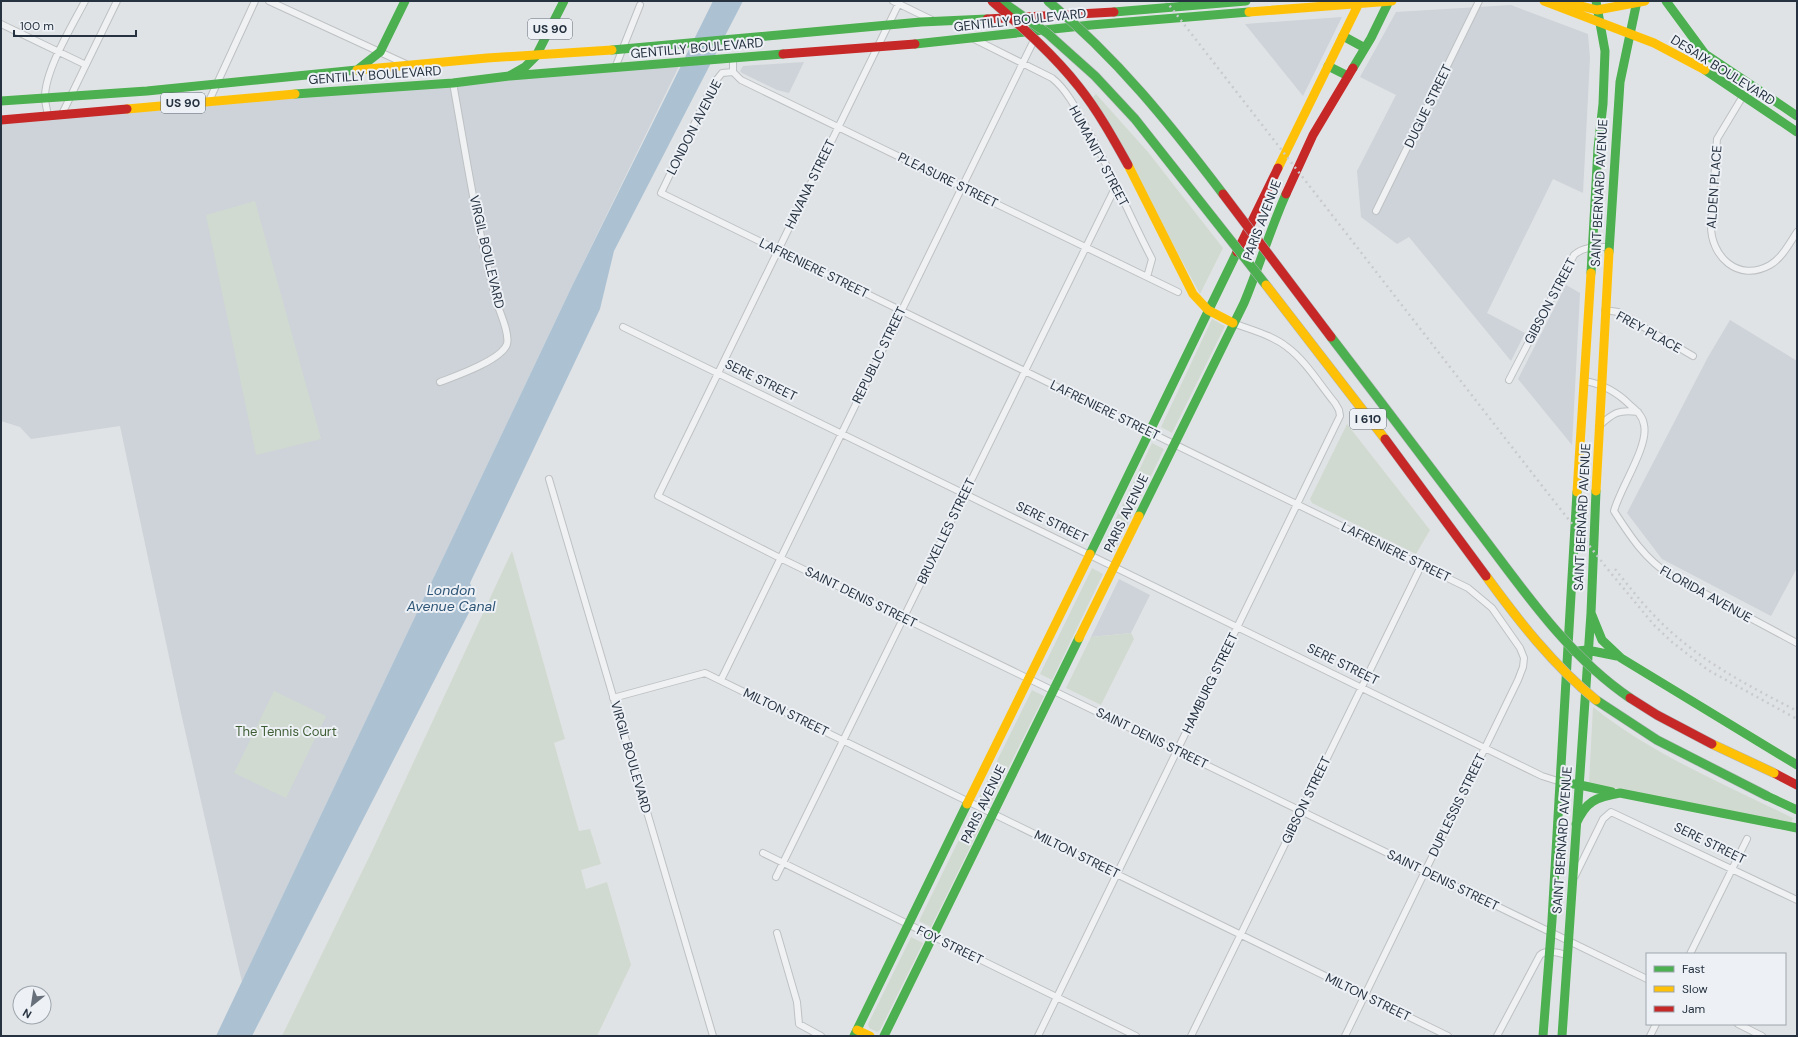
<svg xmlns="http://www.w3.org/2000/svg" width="1798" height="1037" viewBox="0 0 1798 1037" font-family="'DM Sans',sans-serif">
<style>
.built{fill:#cdd3d9}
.green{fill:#d1dad0}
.water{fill:#acc2d3}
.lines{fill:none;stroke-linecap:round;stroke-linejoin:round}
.street-casing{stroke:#bec1c3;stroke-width:8}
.street{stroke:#eff1f2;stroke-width:6}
.fast{stroke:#4caf50;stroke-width:9}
.slow{stroke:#ffc107;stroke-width:9}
.jam{stroke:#c62828;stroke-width:9}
.rail{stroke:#c8cacd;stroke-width:2.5;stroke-dasharray:2 4;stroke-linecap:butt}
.fast-bridge-casing{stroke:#b2b6ba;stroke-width:10;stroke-linecap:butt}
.slow-bridge-casing{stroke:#b2b6ba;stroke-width:10;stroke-linecap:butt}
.jam-bridge-casing{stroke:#b2b6ba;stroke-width:10;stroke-linecap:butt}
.fast-bridge{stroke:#4caf50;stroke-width:9}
.slow-bridge{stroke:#ffc107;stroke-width:9}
.jam-bridge{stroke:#c62828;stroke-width:9}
.labels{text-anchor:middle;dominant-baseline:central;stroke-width:4;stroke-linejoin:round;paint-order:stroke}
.shield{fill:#edf1f6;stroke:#626b77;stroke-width:1}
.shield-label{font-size:12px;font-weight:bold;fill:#263240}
.street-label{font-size:13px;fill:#263240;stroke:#edf1f6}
.park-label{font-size:13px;fill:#3e5c32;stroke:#edf1f6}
.water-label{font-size:14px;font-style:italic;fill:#2e5576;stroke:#edf1f6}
</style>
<rect width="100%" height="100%" fill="#e0e3e5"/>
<path class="built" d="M1511,5L1588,34L1590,58L1583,193L1553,179L1487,313L1525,333L1511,361L1409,237L1397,244L1361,217L1357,171L1396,95L1360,77L1396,12Z
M1342,17L1303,96L1245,24Z
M681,62L573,284L242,982L181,713L120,426L31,439L20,427L1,421V120Z
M804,62L789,93L777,90L742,73L740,71L743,66Z
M1566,285L1580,293L1572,445L1518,379Z
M1730,320L1797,361V568L1771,616L1662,559L1627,513L1708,357Z
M1119,579L1150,595L1131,633L1091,637Z"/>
<path class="green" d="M1096,94L1148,152L1223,248L1200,294L1093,97Z
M255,201L321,439L256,455L206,215Z
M1212,319L1225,326L1172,433L1161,427Z
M1347,424L1430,530L1416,554L1312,503L1310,499Z
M1152,443L1164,449L1113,555L1101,550Z
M512,551L565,739L554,743L579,831L590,829L601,864L581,870L586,889L607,882L631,965L597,1036H282L373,849Z
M1092,568L1103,574L1052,680L1040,674Z
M1131,633L1134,639L1101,705L1066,688L1091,637Z
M1032,690L1044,696L991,803L979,797Z
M274,691L326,716L286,798L234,773Z
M1593,707C1653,755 1724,784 1793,818L1791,823L1589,783Z
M972,813L984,819L931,927L919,921Z
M911,937L923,943L880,1030L877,1032L869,1028L868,1024Z"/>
<path class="water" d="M713,1H743L614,251L600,309L470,583L476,599L252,1036H216L573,284Z"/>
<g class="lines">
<defs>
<path id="street" d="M269,1L408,65
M893,1L932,20
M900,1L658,496L780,558L1647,979
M1,24L86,65
M972,38L1052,78C1066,89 1076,108 1085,125C1110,168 1129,215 1152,259L1147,277
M733,58V72L741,80L1178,292
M615,68L640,5
M733,72L722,73L714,83L661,193L1468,588L1492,608L1520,648L1524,658L1523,667L1518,680L1345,1036
M1743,96L1717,139L1711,224C1710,256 1738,283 1770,265C1782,258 1789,244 1797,232
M209,101L255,1
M62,114L117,1
M48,115C47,110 45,103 45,97C45,70 72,26 85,1
M1376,211L1479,1
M1605,310L1618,312L1693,356
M623,327L1542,776L1561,782
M1509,380L1574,255C1584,246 1597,247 1609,247
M1585,381C1602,384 1617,392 1630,405C1636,410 1643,416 1644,425C1649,446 1620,488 1614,511C1630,536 1645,559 1670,575L1797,643
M440,382C456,376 502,360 507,344C510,333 499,311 496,300C477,229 466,155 453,83
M1599,426C1613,413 1619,409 1638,412
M549,479L713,1036
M721,680L1035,38
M613,698L705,673L1448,1036
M763,853L1136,1036
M1575,876L1603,819L1611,812L1797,900
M776,877L1116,186
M777,933L797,1002L799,1024L821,1036
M1690,954L1747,839
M1738,1024L1762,1036
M1038,1036L1340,416L1339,410L1335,403C1320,385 1306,361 1287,347C1272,335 1251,330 1233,323
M1191,1036L1422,564
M1497,1036L1540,955C1547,949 1558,953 1567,955
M1650,1036L1656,1024"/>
</defs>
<use href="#street" class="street-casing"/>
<use href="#street" class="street"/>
<path class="fast" d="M1666,1L1705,54L1797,116
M1114,12L1246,1
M1343,36L1365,48
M915,44L1091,25L1249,12
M612,50L921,22L987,19
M1328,66L1348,76
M1353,68L1371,38L1389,1
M1705,70L1797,132
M510,76L783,54
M295,94L453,83L509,76L525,67L536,56L564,1
M1,101L147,91L357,70L380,52L405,1
M1609,252L1620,82L1637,1
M1591,273L1598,148L1603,104L1605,51L1596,1
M1139,516L1244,303C1259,267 1270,230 1286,194
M1090,554L1237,252
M1591,613L1602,640L1621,658L1797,765
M1568,652L1587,650L1617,656
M1561,782L1580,785
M1580,785L1612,792
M1767,796L1797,810
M1576,824C1586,801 1596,797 1620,793L1797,828
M854,1036L967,804
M884,1036L1079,638
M1543,1036L1552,920L1577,492
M1562,1036L1591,613L1596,491"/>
<path class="slow" d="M1544,1L1654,43L1705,70
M1561,1L1597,10L1645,1
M1249,12L1392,1
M357,70L487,58L612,50
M127,109L295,94
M1128,165L1193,294L1208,310L1233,323
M1278,168L1360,1
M1596,491L1609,252
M1577,492L1591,273
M1079,638L1139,516
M967,804L1090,554
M857,1030L870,1036"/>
<path class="jam" d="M987,19L1114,12
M783,54L915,44
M1,120L127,109
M1286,194L1313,135L1353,68
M1237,252L1278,168
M1774,773L1797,785"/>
<path class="rail" d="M1166,1L1543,487L1610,572L1654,625L1672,642L1708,670L1797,719
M1615,569C1634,593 1653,617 1677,637C1713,668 1755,689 1797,711"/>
<defs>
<path id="fast-bridge" d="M1001,1L1047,33L1095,76L1135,119L1266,285
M1048,1C1117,58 1169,123 1223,194
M1331,337C1381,402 1430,467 1480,533C1524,591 1568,656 1630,698
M1596,700L1657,740L1767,796"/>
<path id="slow-bridge" d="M1266,285L1385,439
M1486,576C1518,620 1553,665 1596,700
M1712,744L1774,773"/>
<path id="jam-bridge" d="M992,1C1023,28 1054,55 1079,87C1098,111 1113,138 1128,165
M1223,194L1331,337
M1385,439L1486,576
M1630,698L1657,715L1712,744"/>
</defs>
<use href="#fast-bridge" class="fast-bridge-casing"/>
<use href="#slow-bridge" class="slow-bridge-casing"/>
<use href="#jam-bridge" class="jam-bridge-casing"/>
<use href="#fast-bridge" class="fast-bridge"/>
<use href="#slow-bridge" class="slow-bridge"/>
<use href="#jam-bridge" class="jam-bridge"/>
</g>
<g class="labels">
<g class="shield">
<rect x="528" y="19" width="44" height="20" rx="3"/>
<rect x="161" y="93" width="44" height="20" rx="3"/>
<rect x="1350" y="409" width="36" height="20" rx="3"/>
</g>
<g class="shield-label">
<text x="550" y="29">US 90</text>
<text x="183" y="103">US 90</text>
<text x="1368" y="419">I 610</text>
</g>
<g class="street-label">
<text transform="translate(1020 20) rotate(-6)">GENTILLY BOULEVARD</text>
<text transform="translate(697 48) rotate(-5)">GENTILLY BOULEVARD</text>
<text transform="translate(1723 70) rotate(32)">DESAIX BOULEVARD</text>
<text transform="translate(375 75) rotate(-4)">GENTILLY BOULEVARD</text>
<text transform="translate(1428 106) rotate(-64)">DUGUE STREET</text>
<text transform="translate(694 127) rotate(-63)">LONDON AVENUE</text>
<text transform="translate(1099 156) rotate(62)">HUMANITY STREET</text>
<text transform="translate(948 180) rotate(26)">PLEASURE STREET</text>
<text transform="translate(810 184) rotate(-64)">HAVANA STREET</text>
<text transform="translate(1714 187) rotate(-86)">ALDEN PLACE</text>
<text transform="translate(1599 193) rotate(-87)">SAINT BERNARD AVENUE</text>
<text transform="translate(1262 220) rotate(-69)">PARIS AVENUE</text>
<text transform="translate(487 252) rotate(77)">VIRGIL BOULEVARD</text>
<text transform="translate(814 268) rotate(26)">LAFRENIERE STREET</text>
<text transform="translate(1550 301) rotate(-62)">GIBSON STREET</text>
<text transform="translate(1649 332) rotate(29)">FREY PLACE</text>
<text transform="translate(879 355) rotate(-64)">REPUBLIC STREET</text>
<text transform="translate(761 380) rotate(26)">SERE STREET</text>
<text transform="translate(1105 410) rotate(26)">LAFRENIERE STREET</text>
<text transform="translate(1126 513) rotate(-64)">PARIS AVENUE</text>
<text transform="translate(1582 517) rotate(-87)">SAINT BERNARD AVENUE</text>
<text transform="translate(1052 522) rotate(26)">SERE STREET</text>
<text transform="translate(946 531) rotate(-64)">BRUXELLES STREET</text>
<text transform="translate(1396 552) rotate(26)">LAFRENIERE STREET</text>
<text transform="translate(1706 594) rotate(29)">FLORIDA AVENUE</text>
<text transform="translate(861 597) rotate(26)">SAINT DENIS STREET</text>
<text transform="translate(1343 664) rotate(26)">SERE STREET</text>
<text transform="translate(1210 683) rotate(-64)">HAMBURG STREET</text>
<text transform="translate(786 712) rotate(26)">MILTON STREET</text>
<text transform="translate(1152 738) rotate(26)">SAINT DENIS STREET</text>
<text transform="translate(631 757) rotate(74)">VIRGIL BOULEVARD</text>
<text transform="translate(1306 800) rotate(-64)">GIBSON STREET</text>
<text transform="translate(983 804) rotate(-64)">PARIS AVENUE</text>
<text transform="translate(1457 805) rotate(-64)">DUPLESSIS STREET</text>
<text transform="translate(1562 840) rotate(-86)">SAINT BERNARD AVENUE</text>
<text transform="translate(1710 843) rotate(26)">SERE STREET</text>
<text transform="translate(1077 854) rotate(26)">MILTON STREET</text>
<text transform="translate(1443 880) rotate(26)">SAINT DENIS STREET</text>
<text transform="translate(950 945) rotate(26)">FOY STREET</text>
<text transform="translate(1368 997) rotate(26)">MILTON STREET</text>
</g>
<g class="park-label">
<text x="286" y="731">The Tennis Court</text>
</g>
<g class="water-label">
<text x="451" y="590">London<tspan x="451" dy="16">Avenue Canal</tspan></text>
</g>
</g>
<rect width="1798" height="1037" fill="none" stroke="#263240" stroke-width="4"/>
<rect x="1646" y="953" width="140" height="72" fill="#edf1f6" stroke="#9da5ad"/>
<rect x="1654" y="966" width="20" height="6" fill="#4caf50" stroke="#9da5ad"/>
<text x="1682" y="973" font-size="12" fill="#263240">Fast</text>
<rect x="1654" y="986" width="20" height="6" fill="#ffc107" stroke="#9da5ad"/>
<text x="1682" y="993" font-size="12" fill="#263240">Slow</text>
<rect x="1654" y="1006" width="20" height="6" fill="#c62828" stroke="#9da5ad"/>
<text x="1682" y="1013" font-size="12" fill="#263240">Jam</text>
<g transform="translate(32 1005) rotate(210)"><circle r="19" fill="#edf1f6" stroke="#9da5ad"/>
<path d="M0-3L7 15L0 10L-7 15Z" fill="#67707a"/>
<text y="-6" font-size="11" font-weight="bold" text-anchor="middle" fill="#263240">N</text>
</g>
<path d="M14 30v6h122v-6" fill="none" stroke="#263240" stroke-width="2"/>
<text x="20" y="30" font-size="12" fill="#263240" stroke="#edf1f6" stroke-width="3" paint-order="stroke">100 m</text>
</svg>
